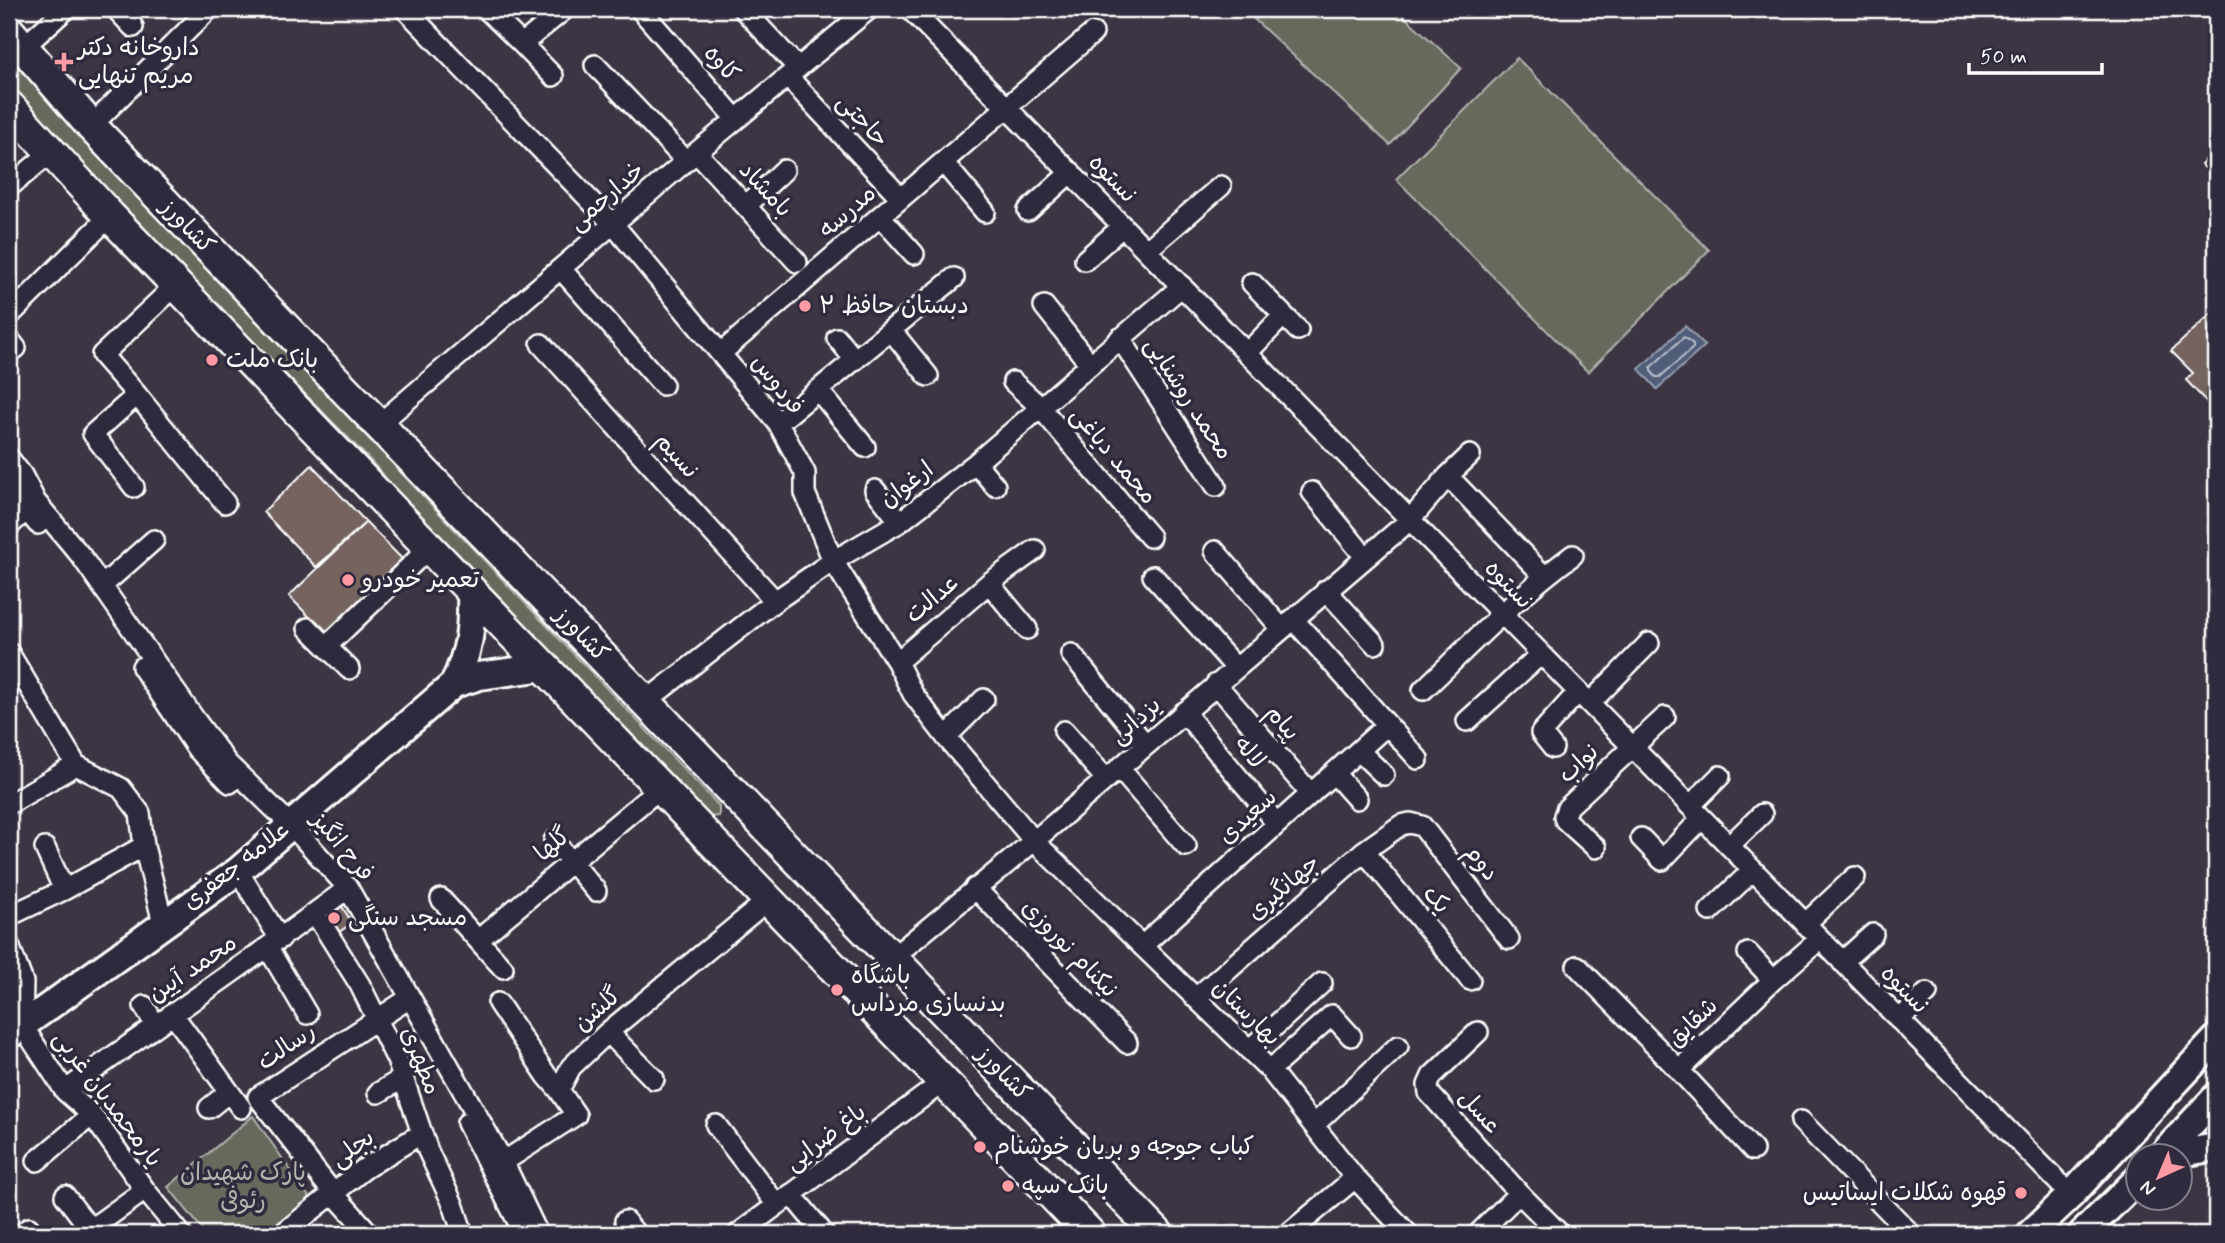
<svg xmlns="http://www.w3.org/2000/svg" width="2225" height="1243" viewBox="0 0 2225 1243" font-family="Mynerve,'Playpen Sans Arabic',sans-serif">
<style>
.green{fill:#666a5c;stroke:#b2b4ae;stroke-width:2}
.water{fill:#505d79;stroke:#969eaf;stroke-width:2}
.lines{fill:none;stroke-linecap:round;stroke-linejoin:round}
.shore{stroke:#b9bec9;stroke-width:2}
.building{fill:#746361;stroke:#fff;stroke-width:2}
.minor-casing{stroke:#fff;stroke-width:24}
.secondary-casing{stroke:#fff;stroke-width:32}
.primary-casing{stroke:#fff;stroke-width:35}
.minor{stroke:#2f2a3d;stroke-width:19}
.secondary{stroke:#2f2a3d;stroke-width:26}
.primary{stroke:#2f2a3d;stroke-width:30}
.poi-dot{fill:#ff9aa2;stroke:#2f2a3d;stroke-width:2.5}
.labels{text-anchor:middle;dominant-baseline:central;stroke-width:7;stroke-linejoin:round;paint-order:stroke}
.poi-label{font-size:24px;fill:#fff;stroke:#2f2a3d;text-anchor:start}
.street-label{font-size:24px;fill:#fff;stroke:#2f2a3d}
.park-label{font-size:24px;fill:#b2b4ae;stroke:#2f2a3d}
</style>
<rect width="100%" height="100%" fill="#3d3544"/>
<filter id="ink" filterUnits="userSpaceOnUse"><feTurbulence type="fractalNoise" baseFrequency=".0143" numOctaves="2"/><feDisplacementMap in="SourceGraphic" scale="14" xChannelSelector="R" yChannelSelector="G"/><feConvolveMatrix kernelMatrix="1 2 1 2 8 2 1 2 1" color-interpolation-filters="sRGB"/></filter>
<g filter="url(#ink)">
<path class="green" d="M1243,9H1396L1461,68L1390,145Z
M9,57L455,530L719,806V816L707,817L422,520L370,460L76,161L9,85Z
M1517,58L1709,250L1588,372L1396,179Z
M253,1116L314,1204L275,1234H206L168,1187Z"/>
<path class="water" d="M1685,326L1705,346L1657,389L1639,369Z"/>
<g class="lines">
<path class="shore" d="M1684,337L1693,344V348L1660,377H1656L1651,371V367Z"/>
</g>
<path class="building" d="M2216,149V179L2201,164Z
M9,157L22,170L9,180Z
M2216,309V410L2215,411L2186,380L2193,373L2171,351Z
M312,465L366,522L316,567L263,512Z
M366,522L407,564L330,638L289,596Z
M337,898L352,923L332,937L317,913Z"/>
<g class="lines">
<defs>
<path id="minor" d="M116,9L133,27
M405,9L613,224L778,423L805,473V493L833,561L897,662L913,694L946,737L1034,841L1270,1070L1355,1178L1408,1234
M486,9L522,44L565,9
M640,9L736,119
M743,9L798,68
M910,9L2071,1195
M29,42L66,9
M522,44L553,76
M595,65L686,161
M788,77L901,198
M91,126L209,9
M697,153L797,262
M943,162L985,212
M9,187L50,153
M747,205L784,170
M1028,211L1071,172
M880,216L914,254
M1147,250L1221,186
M1085,260L1123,226
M561,269L663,385
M1252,283L1298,330
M1044,306L1089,363
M9,316L110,216
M891,330L928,376
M837,338L855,360
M1120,338L1216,486
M9,339L16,348
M541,344L775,601
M721,353L1093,33
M1247,353L1283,316
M1013,382L1039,406L1150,537
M818,390L865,447
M137,395L225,503
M778,423L954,278
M378,425L686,161L869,9
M9,458L22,475L36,502L81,556L196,721L227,763L291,825L348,888L504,1163L538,1234
M976,463L995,486
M1448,476L1544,576
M9,482L19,501L38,524
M134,487L93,434L137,395L102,355L176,285
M875,490L900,522
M1312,492L1365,557
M9,526L26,510
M1215,551L1281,628
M1153,576L1236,668
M989,583L1035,550
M102,586L154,540
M1326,590L1375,644
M1293,619L1418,759
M308,628L349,669
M327,646L429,548
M9,653L76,765L121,788L140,813L144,846L163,923
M1071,654L1146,745
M897,662L989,583L1027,629
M142,667L197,749L230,783
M1216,684L1311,794
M1423,690C1471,644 1518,595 1573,555
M645,702L775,601L833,561L900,522L976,463L1182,286
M1590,703L1649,643
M1184,712L1277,824
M1467,721L1541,654
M1064,731L1106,779
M946,737L984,699
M1553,748L1541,733L1578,692
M1359,751L1384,775
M1119,768L1186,846
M1334,773L1357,799
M9,804L76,765
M1690,806L1720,776
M1641,838L1662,860L1702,818
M554,841L596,891
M1729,846L1762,814
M45,848L64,890
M1596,848L1565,820L1564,816L1567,808L1665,717
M1364,851L1470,980
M238,871L280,939
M975,888L1127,1043
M441,899L503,968
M1710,911L1753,870
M315,913L360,985L397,1060L428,1151L453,1204L463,1234
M9,916L64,890L144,846
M1805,924L1855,877
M478,940L660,788
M9,945L23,982L22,1025L65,1091L92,1115L145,1190L181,1234
M1142,946L1387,725
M268,948L307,1014
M1748,953L1773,980
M892,958L1034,841L1410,520L1448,476L1470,455
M1842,962L1873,934
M1577,966L1679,1070
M1196,998L1364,851L1401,825L1410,823L1422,826L1509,939
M498,1003L547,1076L559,1090
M144,1006L155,1024
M172,1013L241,1108
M1899,1020L1927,993
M608,1032L654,1079
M1478,1032L1432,1076L1428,1085L1429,1093L1519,1193L1560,1234
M1249,1050L1322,983
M1270,1070L1332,1015L1351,1036
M65,1091C159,1022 256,958 348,888
M378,1093L403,1078
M209,1108L229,1092
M1801,1121L1911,1234
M467,1123L519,1224
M1315,1124L1398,1046
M716,1125L777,1205
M1753,1150L1679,1070L1773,980L1820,939
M37,1161L92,1115
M494,1168L576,1115L559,1090L571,1067L608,1032L768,900
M791,1194L824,1234
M65,1196L94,1234
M625,1221L636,1234
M21,1234L29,1228L34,1234
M84,1234L145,1190
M282,1234L364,1169L422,1133
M370,1234L333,1193L258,1097L402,1003
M738,1234L943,1082
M1288,1234L1355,1178
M1478,1234L1519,1193"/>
<path id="secondary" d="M454,684L479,676L544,667
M9,1035L238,871L454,684C470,650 472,629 471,591
M2161,1156L2216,1097
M2165,1156L2216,1147
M2030,1234L2071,1195L2216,1039
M2082,1234L2138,1179"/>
<path id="primary" d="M9,31L91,126L1158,1234
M9,106L110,216L1090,1234"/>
</defs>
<use href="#minor" class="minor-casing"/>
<use href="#secondary" class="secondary-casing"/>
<use href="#primary" class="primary-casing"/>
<use href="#minor" class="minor"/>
<use href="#secondary" class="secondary"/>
<use href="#primary" class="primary"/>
</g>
</g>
<g class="poi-dot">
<path d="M60.5 51.5h7v7h7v7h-7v7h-7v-7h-7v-7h7z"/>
<circle cx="805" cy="306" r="7"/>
<circle cx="212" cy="360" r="7"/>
<circle cx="348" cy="580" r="7"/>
<circle cx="334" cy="918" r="7"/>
<circle cx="837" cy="990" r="7"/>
<circle cx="980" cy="1147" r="7"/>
<circle cx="1008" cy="1186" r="7"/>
<circle cx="2021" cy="1193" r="7"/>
</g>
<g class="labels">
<g class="poi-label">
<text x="78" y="48">داروخانه دکتر<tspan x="78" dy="28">مریم تنهایی</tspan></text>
<text x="819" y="306">دبستان حافظ ۲</text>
<text x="226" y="360">بانک ملت</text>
<text x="362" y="580">تعمیر خودرو</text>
<text x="348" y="918">مسجد سنگی</text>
<text x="851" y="976">باشگاه<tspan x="851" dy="28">بدنسازی مرداس</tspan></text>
<text x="994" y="1147">کباب جوجه و بریان خوشنام</text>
<text x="1022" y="1186">بانک سپه</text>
<text x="2007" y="1193" text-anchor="end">قهوه شکلات ایساتیس</text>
</g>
<g class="street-label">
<text transform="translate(721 64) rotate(49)">کاوه</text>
<text transform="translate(862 121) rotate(47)">حاجتی</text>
<text transform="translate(1112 179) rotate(46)">نستوه</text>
<text transform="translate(765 190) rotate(47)">بامشاد</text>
<text transform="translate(607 197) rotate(-41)">خدارحمی</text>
<text transform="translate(848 212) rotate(-41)">مدرسه</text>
<text transform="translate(187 227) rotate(46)">کشاورز</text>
<text transform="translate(777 385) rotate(52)">فردوس</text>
<text transform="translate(1188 399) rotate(57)">محمد روشنایی</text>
<text transform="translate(676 456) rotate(48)">نسیم</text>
<text transform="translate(1113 456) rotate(50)">محمد دیاغی</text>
<text transform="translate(907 485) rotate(-37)">ارغوان</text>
<text transform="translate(1508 585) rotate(46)">نستوه</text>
<text transform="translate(933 599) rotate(-40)">عدالت</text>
<text transform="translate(581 635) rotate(46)">کشاورز</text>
<text transform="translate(1136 721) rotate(-41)">یزدانی</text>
<text transform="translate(1282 723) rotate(49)">پیام</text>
<text transform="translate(1249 753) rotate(50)">لاله</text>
<text transform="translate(1579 764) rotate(-43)">نواب</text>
<text transform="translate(1248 817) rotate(-42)">سعیدی</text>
<text transform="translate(553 845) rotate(-40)">گلها</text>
<text transform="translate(342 847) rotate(50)">فرح انگیز</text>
<text transform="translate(1481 863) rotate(52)">دوم</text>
<text transform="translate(237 866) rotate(-38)">علامه جعفری</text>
<text transform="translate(1284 888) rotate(-41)">جهانگیری</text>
<text transform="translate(1436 900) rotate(51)">یک</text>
<text transform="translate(1069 949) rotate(46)">نیکنام نوروزی</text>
<text transform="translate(193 969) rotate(-34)">محمد آیین</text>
<text transform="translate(1904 990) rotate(46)">نستوه</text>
<text transform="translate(598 1010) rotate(-41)">گلشن</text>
<text transform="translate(1246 1013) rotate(44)">بهارستان</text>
<text transform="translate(1693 1023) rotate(-44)">شقایق</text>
<text transform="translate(287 1047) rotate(-34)">رسالت</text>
<text transform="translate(420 1061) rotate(68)">مطهری</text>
<text transform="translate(1003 1074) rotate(46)">کشاورز</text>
<text transform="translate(107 1099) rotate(53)">یارمحمدیان غربی</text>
<text transform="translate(1479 1112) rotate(48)">عسل</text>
<text transform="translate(826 1138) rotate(-37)">باغ ضرایی</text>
<text transform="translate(353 1149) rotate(-36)">بجلی</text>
</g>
<g class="park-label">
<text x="243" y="1173">پارک شهیدان<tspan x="243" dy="28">رئوفی</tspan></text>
</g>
</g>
<rect width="2225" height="1243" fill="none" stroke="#2f2a3d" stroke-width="35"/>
<rect x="18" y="18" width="2190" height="1208" fill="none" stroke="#fff" stroke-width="2.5" filter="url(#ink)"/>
<g transform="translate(2159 1177) rotate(224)"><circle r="33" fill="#2f2a3d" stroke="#827f8b" stroke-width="2"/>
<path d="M0-5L12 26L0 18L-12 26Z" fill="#ff9aa2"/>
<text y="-10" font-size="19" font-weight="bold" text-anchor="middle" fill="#ffffff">N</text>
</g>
<path d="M1969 63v10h133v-10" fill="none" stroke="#ffffff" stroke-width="3.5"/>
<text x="1980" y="63" font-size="21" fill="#ffffff" stroke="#2f2a3d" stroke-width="5" paint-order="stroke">50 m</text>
</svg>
